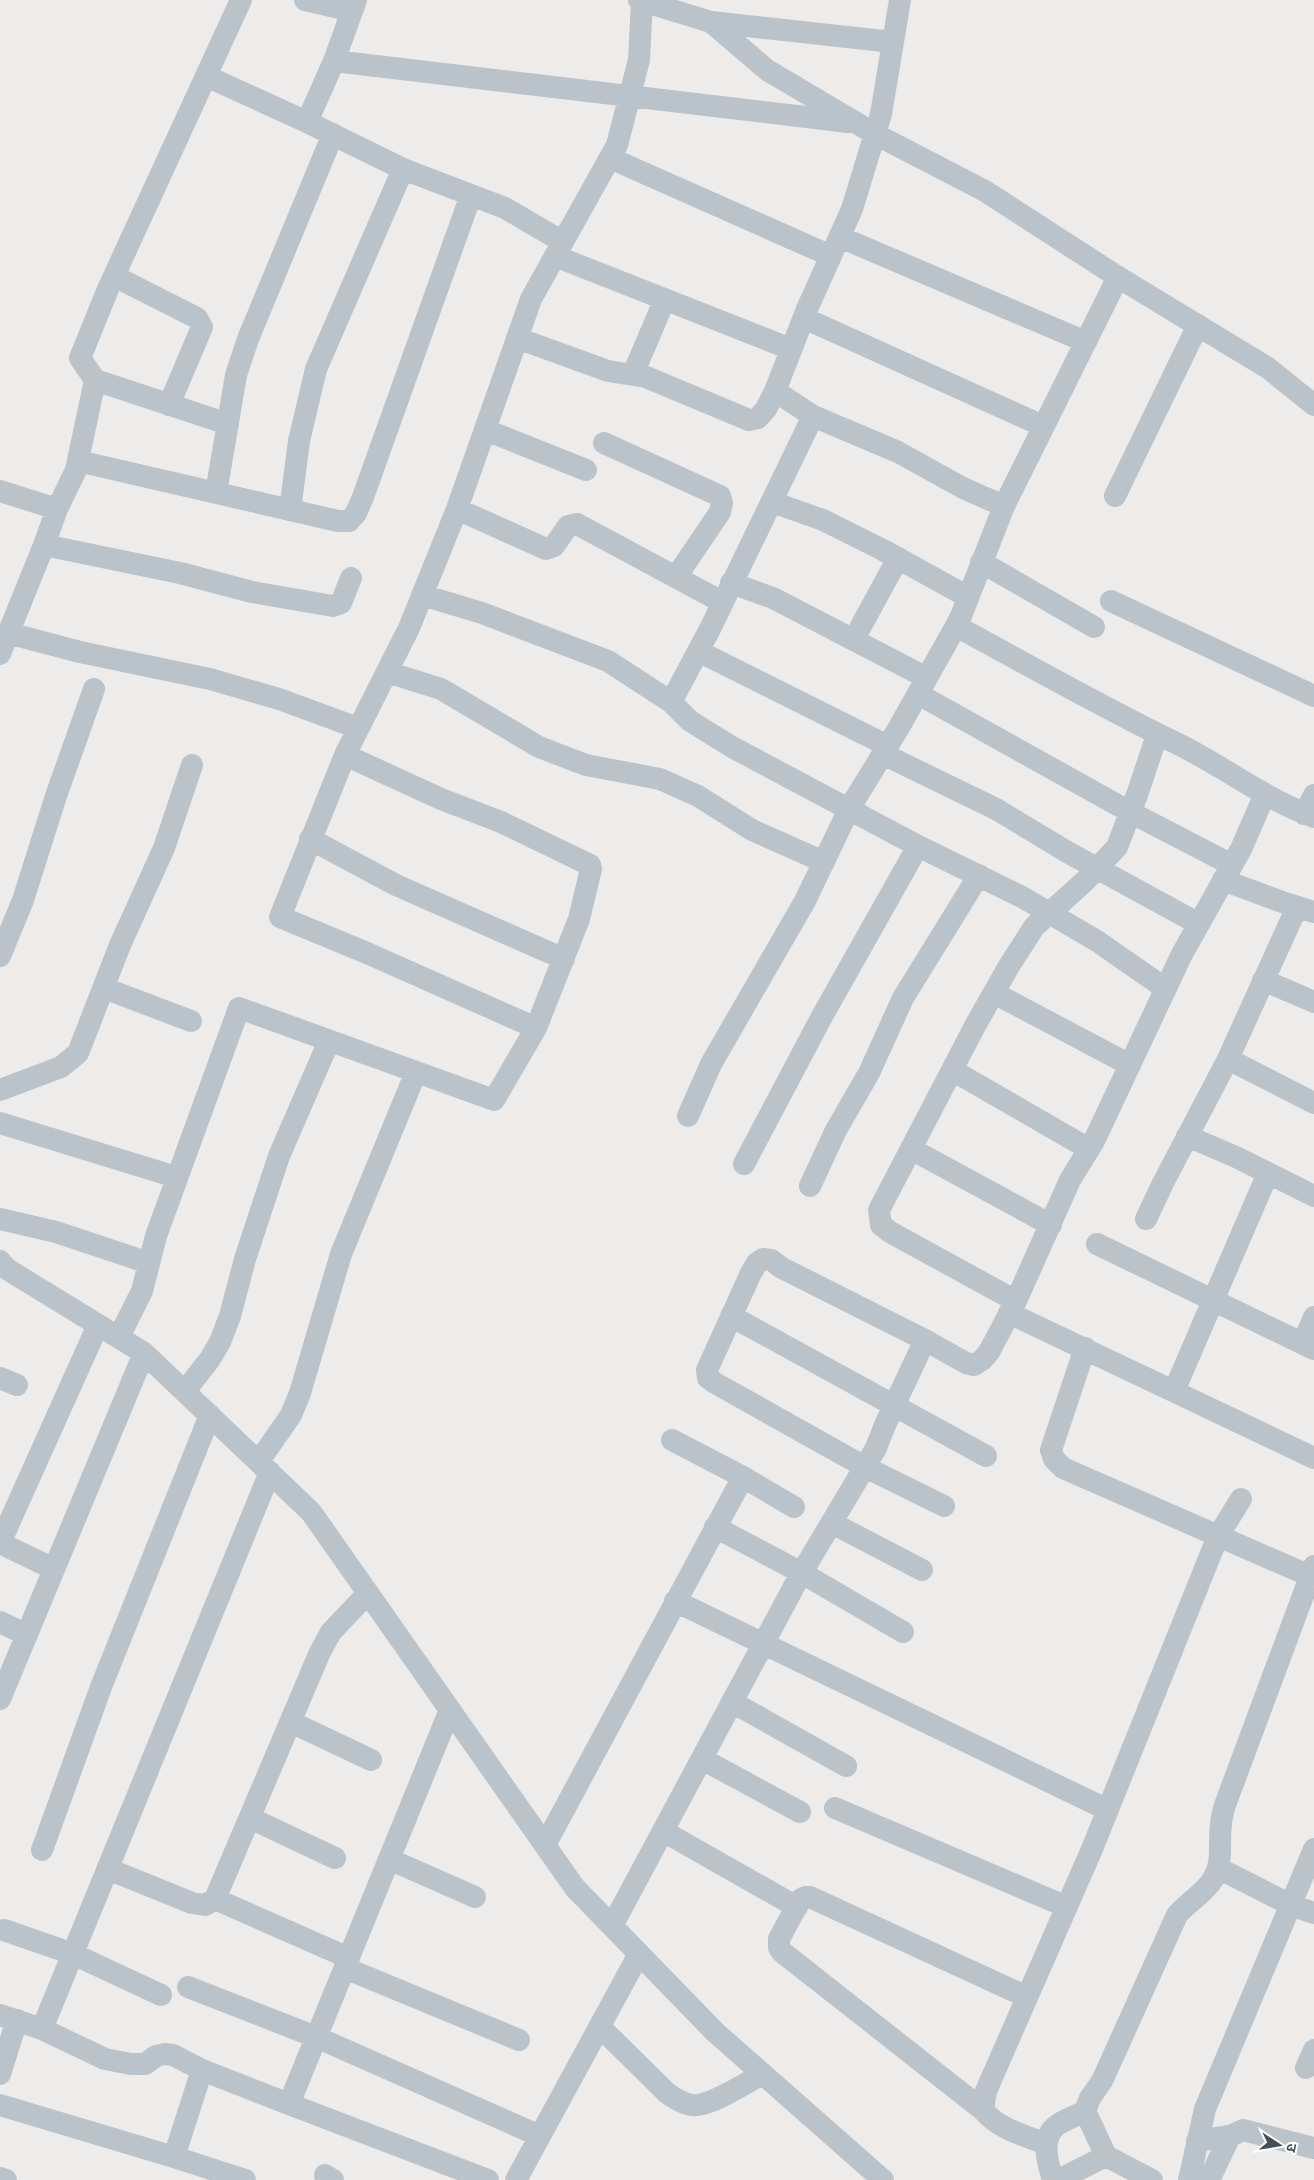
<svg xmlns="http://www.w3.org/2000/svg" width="1314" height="2180" viewBox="0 0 1314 2180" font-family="Mulish,'Noto Sans Devanagari',sans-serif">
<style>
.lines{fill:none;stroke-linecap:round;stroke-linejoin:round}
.minor{stroke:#bac3ca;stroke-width:22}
</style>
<rect width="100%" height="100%" fill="#eeebeb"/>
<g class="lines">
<path class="minor" d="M305,0L352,11
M356,0L334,61L307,122L403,169L505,208L563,242
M639,0L711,22L767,70L875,134L985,191L1118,277L1268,368L1314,405
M900,0L881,114L852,209L807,309L775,391L813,416L898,452L963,488L1004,506L961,616L956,626C1028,665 1100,706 1174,742C1222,765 1264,799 1314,817
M711,22L893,42
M334,61L848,122
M206,76L307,122
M610,158L831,256
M840,237L1086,342
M555,256L791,349
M114,276L197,318L202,327L169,405
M804,318L1043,426
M517,338L608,371L646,377L749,420L758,418L766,409L775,391
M633,374L665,299
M95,380L228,424
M486,430L586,470
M604,443L720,496L722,503L720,512L676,577
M78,461L338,521H349L356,513L363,497L471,195
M0,491L57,509
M216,493L236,375L248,339L333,134
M1115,496L1198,325
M772,502L823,520L883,550L968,597
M1004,506L1118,277
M457,509L546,549L554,546L568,526L577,524L722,602
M290,510L299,441L316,369L403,169
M44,545L180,573L252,592L333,606L341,603L351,578
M981,562L1094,627
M731,583L773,598L927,678
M422,595L482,613L608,661L671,702L690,721L732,747L918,846L1022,897L1097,941L1166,989
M1111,601L1314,696
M8,633L80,652L210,679L279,699L358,728
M854,639L898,558
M698,651L888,746
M0,654L44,545L57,509L76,470L95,380L80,358L108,289L241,0
M387,672L441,689L539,747L586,765L660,779L698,796L752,830L824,862
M918,694L1130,812L1232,865
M671,702L710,629L813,416
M883,754L996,809L1069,853L1199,924
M1304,814L1314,795
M310,839L396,885L564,959
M1223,880L1285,903L1314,912
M0,956L23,900L56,796L94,689
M1263,980L1314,1002
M104,988L191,1021
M994,993L1130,1065
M536,1028L367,953L280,917L345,755L409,628L457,509L531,299L617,145L639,60L642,0
M1228,1059L1314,1103
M952,1070L1089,1149
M0,1090L61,1067L78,1053L120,945L164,848L192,765
M688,1116L711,1064L805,901L849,809L898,729L956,626
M0,1123L176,1177
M1187,1136L1236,1157L1314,1196
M911,1149L1051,1225
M744,1164L820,1020L918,846
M810,1186L836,1130L869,1073L903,998L979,875
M0,1219L56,1232L149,1263
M1146,1219L1163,1183L1228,1059L1297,907
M1097,1244L1314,1349
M0,1261L7,1269L144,1353L311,1512L575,1888L715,2032L883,2180
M1016,1301L890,1232L881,1225L879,1210L976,1024L1009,966L1034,927L1085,881L1117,847L1137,795L1157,735
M1009,1313L1314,1458
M731,1316L986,1456
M119,1337L142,1291L156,1236L239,1008L494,1100L536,1028L579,919L591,869L590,865L501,822L441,799L345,755
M925,1340L782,1268L771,1260L763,1259L757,1263L751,1273L707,1370L708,1378L715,1383L865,1467L944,1506
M1303,1343L1314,1317
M1085,1348L1051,1450L1054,1459L1063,1468L1310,1576
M0,1378L17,1385
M185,1391L210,1359L220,1342L230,1316L245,1259L279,1156L329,1041
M1174,1391L1268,1173
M259,1461L291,1415L300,1393L341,1254L416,1072
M743,1477L794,1507
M832,1523L922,1570
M715,1527L802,1573L903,1632
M0,1543L98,1325
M0,1543L54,1569
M675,1601L1108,1810
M0,1622L27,1635
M0,1699L144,1353
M732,1702L846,1766
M291,1722L371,1760
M702,1759L800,1812
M835,1808L1067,1907
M250,1818L335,1858
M663,1831L797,1907
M545,1845L743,1477L672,1440
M42,1850L101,1687L210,1415
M389,1859L475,1897
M1218,1868L1291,1905L1314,1913
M108,1869L192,1903L205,1905L215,1899L320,1652L331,1632L368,1593
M215,1899L349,1958
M612,1926L798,1579L876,1448L885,1425L925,1340L966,1363L974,1365L982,1360L989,1352L1016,1301L1070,1180L1094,1141L1182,954L1241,849L1265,794
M4,1930L73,1954L161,1995
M345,1968L519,2040
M188,1987L316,2037L540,2136
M0,2015L42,2029L105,2059L131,2064H145L156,2056L165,2054L173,2055L202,2070
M600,2027L667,2093C674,2098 682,2103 691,2105C708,2108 746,2083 762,2074
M42,2029L270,1472
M1306,2068L1314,2050
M0,2074L17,2020
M289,2104L488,2180
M0,2105L174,2157L202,2070L289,2104L450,1710
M983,2110L782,1952L779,1948V1939L800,1900L805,1897H810L1027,1997
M1085,2111L1106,2156L1152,2180
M1197,2141L1230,2136L1243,2130L1314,2148
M1046,2144C1024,2135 998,2129 983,2110L986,2091L1092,1849L1218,1536L1241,1499
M174,2157L245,2180
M325,2175L333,2180
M0,2178L6,2180
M516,2180L639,1954
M1053,2180C1048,2164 1040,2139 1056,2126C1063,2120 1076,2116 1085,2111L1090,2098L1102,2081L1177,1915C1188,1902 1205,1893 1213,1879C1224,1862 1218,1843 1221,1825C1221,1818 1223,1812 1225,1805L1314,1566
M1058,2180L1106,2156
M1189,2180L1205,2109L1314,1849
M1209,2180L1230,2136"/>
</g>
<g transform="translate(1279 2145) rotate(102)" stroke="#ffffff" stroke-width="4" paint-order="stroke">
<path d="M0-4L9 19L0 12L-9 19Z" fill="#454f57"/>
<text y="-8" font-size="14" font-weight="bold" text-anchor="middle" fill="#454f57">उ</text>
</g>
</svg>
